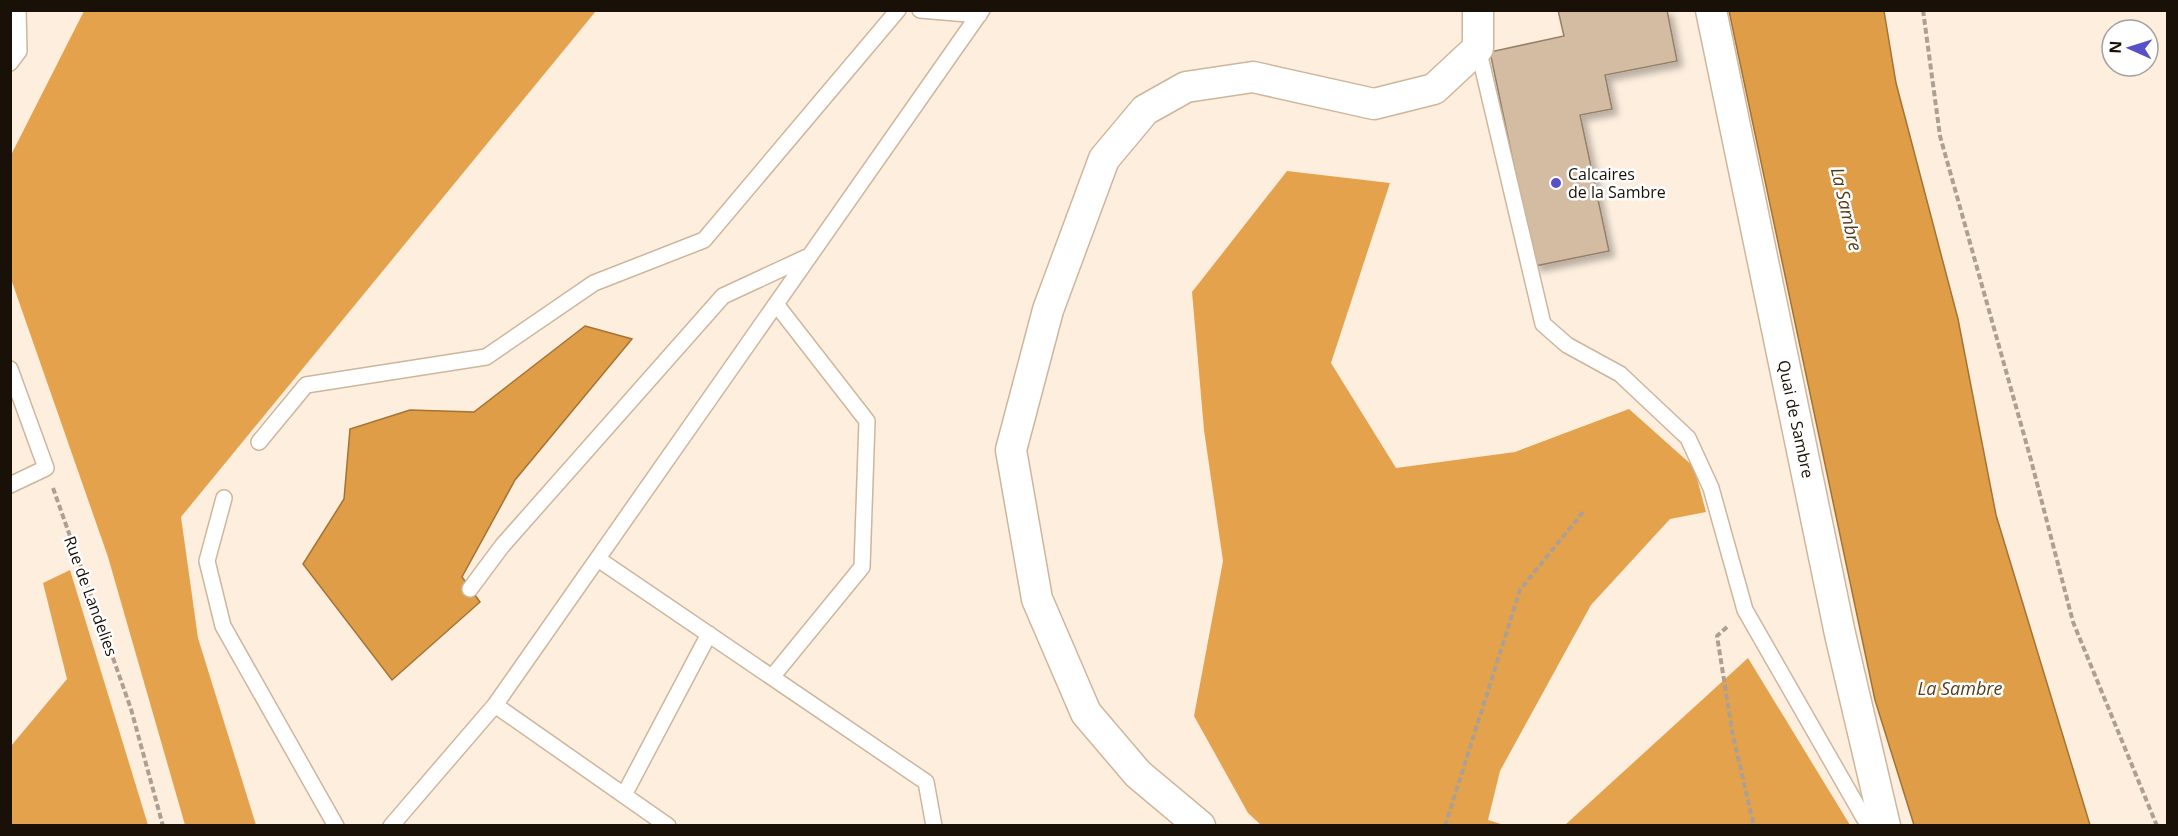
<svg xmlns="http://www.w3.org/2000/svg" width="2178" height="836" viewBox="0 0 2178 836" font-family="'Open Sans',sans-serif">
<style>
.forest{fill:#e5a24d}
.water{fill:#df9d48;stroke:#a47334;stroke-width:1.5}
.building{fill:#d3bca2;stroke:#958067;stroke-width:1.5;filter:url(#shadow)}
.lines{fill:none;stroke-linecap:round;stroke-linejoin:round}
.lane-casing{stroke:#cdb69c;stroke-width:18}
.street-casing{stroke:#cdb69c;stroke-width:33}
.path{stroke:#aca092;stroke-width:4;stroke-dasharray:6 3;stroke-linecap:butt}
.lane{stroke:#fff;stroke-width:15}
.street{stroke:#fff;stroke-width:30}
.poi-dot{fill:#5750c8;stroke:#fff;stroke-width:2}
.labels{text-anchor:middle;dominant-baseline:central;stroke-width:5;stroke-linejoin:round;paint-order:stroke}
.poi-label{font-size:16px;fill:#191107;stroke:#fff;text-anchor:start}
.street-label{font-size:16px;fill:#191107;stroke:#fff}
.water-label{font-size:18px;font-style:italic;fill:#573c19;stroke:#fff}
</style>
<defs>
<filter id="shadow"><feDropShadow dx="5.5" dy="5.5" stdDeviation="3" flood-color="#0004"/></filter>
</defs>
<rect width="100%" height="100%" fill="#fdeede"/>
<path class="forest" d="M84,11H596L181,517L198,638L256,825H185L108,557L11,279V155Z
M1287,171L1390,183L1331,363L1396,468L1515,452L1629,409L1694,467L1706,512L1670,519L1591,605L1500,771L1488,820L1504,825L1262,826L1248,813L1194,716L1223,561L1204,430L1192,292Z
M70,570L148,825H11V746L67,679L43,583Z
M1748,658L1850,825H1565Z"/>
<path class="water" d="M1729,11H1884L1896,83L1958,319L1996,515L2090,825H1914L1875,700Z
M585,326L632,339L515,480L462,577L480,602L392,680L303,564L344,499L350,429L410,410L474,412Z"/>
<path class="building" d="M1558,10H1667L1677,61L1605,75L1612,109L1580,115L1609,251L1535,266L1490,52L1564,36Z"/>
<g class="lines">
<defs>
<path id="lane" d="M920,10L979,15
M1478,48L1543,324L1567,345L1620,374L1688,438L1711,488L1745,610L1864,818L1879,826
M10,63L19,51L18,10
M10,369L46,468L10,485
M259,442L306,385L486,357L594,283L704,240L898,10
M224,498L207,561L223,626L336,826
M598,559L926,782L934,826
M470,589L502,546L723,296L807,257
M772,677L862,567L867,421L776,304
M495,705L668,826
M624,795L709,634
M391,826L495,705L982,10"/>
<path id="street" d="M1711,10L1840,634L1885,826
M1200,826L1138,774L1086,713L1037,599L1011,450L1048,310L1104,159L1145,110L1186,87L1253,77L1374,104L1434,89L1478,48V10"/>
</defs>
<use href="#lane" class="lane-casing"/>
<use href="#street" class="street-casing"/>
<path class="path" d="M1923,10L1940,136L2031,460L2073,622L2157,826
M53,488L131,709L163,826
M1727,627L1717,636L1733,736L1754,826
M1445,826L1520,590L1583,512"/>
<use href="#lane" class="lane"/>
<use href="#street" class="street"/>
</g>
<circle class="poi-dot" cx="1556" cy="183" r="6"/>
<g class="labels">
<g class="poi-label">
<text x="1568" y="174">Calcaires<tspan x="1568" dy="18">de la Sambre</tspan></text>
</g>
<g class="street-label">
<text transform="translate(1796 419) rotate(78)">Quai de Sambre</text>
<text transform="translate(91 596) rotate(70)">Rue de Landelies</text>
</g>
<g class="water-label">
<text transform="translate(1847 209) rotate(77)">La Sambre</text>
<text x="1960" y="688">La Sambre</text>
</g>
</g>
<rect width="2178" height="836" fill="none" stroke="#191107" stroke-width="24"/>
<g transform="translate(2130 48) rotate(273)"><circle r="28" fill="#ffffff" stroke="#a3a09c" stroke-width="1.5"/>
<path d="M0-4.5L10 22L0 15L-10 22Z" fill="#5750c8"/>
<text y="-9" font-size="16" font-weight="bold" text-anchor="middle" fill="#191107">N</text>
</g>
</svg>
